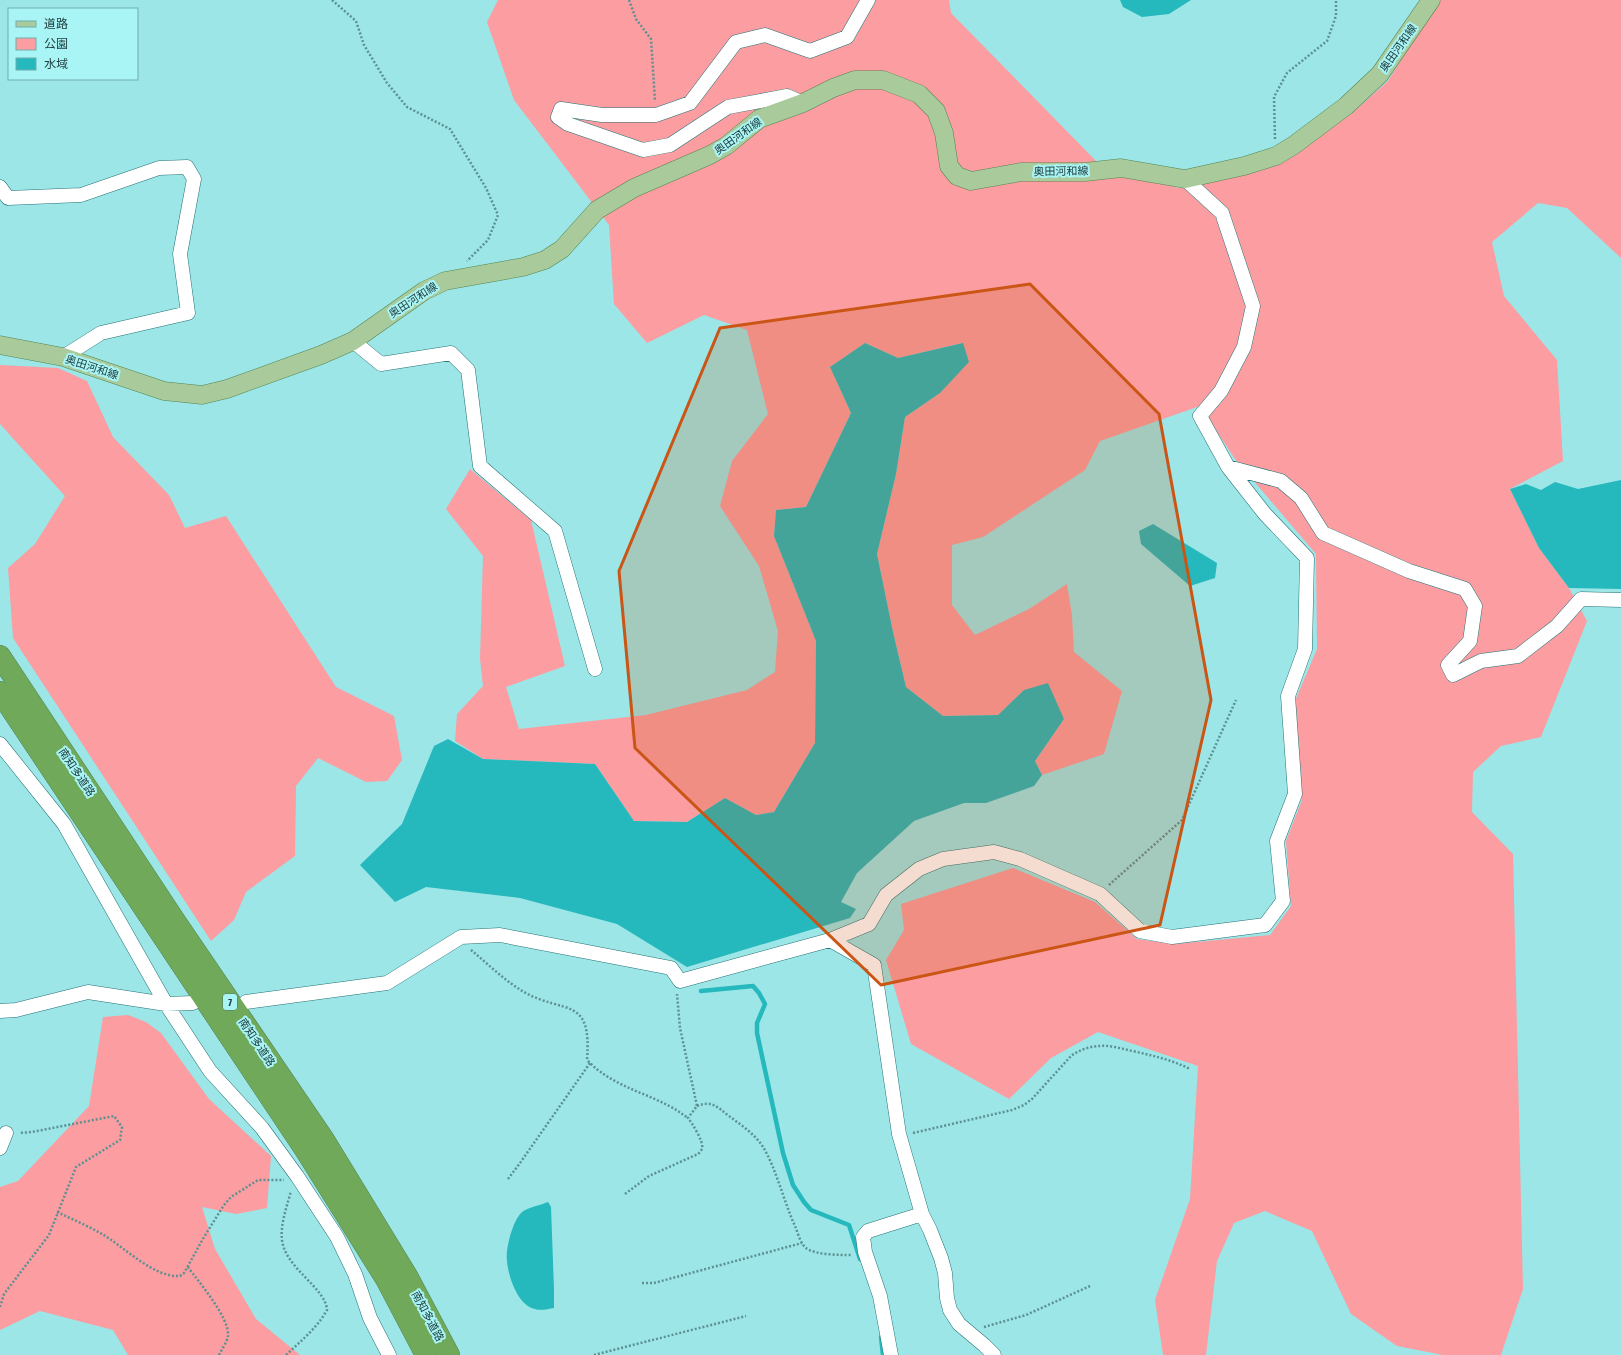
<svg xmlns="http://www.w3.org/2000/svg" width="1621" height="1355" viewBox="0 0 1621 1355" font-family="'Asap Condensed','Noto Sans JP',sans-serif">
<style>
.green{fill:#fb9da1}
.water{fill:#25b8bc}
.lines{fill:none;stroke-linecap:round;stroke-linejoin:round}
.stream{stroke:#25b8bc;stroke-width:4.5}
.minor-casing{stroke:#257274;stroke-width:15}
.major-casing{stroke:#548551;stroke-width:19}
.highway-casing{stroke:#548551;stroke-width:22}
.path{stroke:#5d9091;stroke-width:2.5;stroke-dasharray:2 2;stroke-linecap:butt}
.minor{stroke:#fff;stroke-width:14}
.major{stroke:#a9cb9b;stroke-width:18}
.highway{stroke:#6fa959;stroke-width:21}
.marked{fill:#ca5514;fill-opacity:0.2;stroke:#ca5514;stroke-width:3;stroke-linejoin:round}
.labels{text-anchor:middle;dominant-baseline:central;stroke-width:4;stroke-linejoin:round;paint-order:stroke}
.shield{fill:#a9f4f5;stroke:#4a7777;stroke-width:1}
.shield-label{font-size:10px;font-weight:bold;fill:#224141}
.street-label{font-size:11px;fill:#224141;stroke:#a9f4f5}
</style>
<rect width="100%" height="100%" fill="#9ce6e8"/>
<path class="green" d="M498,0H949L951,13L1098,163L1178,188L1249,174L1280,164L1351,114L1388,81L1439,0H1621V258L1567,208L1538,203L1492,242L1504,296L1557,360L1563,461L1510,489L1539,548L1569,588L1587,621L1541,737L1501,746L1473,772L1472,812L1513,854L1523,1289L1501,1355H1443L1397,1346L1351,1314L1312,1231L1265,1211L1234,1223L1217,1261L1206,1355H1163L1155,1300L1190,1199L1198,1066L1098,1032L1051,1058L1009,1099L911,1044L886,960L904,930L901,904L1013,868L1095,902L1137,939L1175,944L1270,935L1291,906L1286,841L1302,800L1295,701L1317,649L1316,554L1235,459L1200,406L1100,441L1085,470L983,537L952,545V605L975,635L1029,609L1067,584L1072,615L1074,652L1122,691L1104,754L1042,775L1035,761L1064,719L1024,690L998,715L943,716L906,687L893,632L877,554L896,474L905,417L940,393L962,343L898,358L865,343L830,367L851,413L806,507L776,510L774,536L816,641L815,743L774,812L756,815L725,798L687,822L634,821L595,764L483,759L455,741L457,714L483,686L480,659L483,556L446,509L470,469L531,520L565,666L506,687L519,729L646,715L747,690L775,672L778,631L759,566L720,506L732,461L768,414L747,330L704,315L647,343L614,304L609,225L514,100L487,22Z
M0,365L58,368L87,381L113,437L169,495L185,528L226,516L336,687L394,716L402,760L387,781L366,782L318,758L296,786L295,856L246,892L234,920L211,941L13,638L8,568L35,544L65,496L0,424Z
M128,1015L146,1022L161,1033L209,1099L271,1156L267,1208L236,1214L202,1207L215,1249L256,1319L300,1355H128L113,1330L40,1311L0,1330V1187L18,1181L89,1106L103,1017Z"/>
<path class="water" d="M1120,0H1191L1169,14L1142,17L1123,7Z
M865,343L898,358L963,343L969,362L940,393L905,417L896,474L877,554L893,632L906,687L943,716L998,715L1024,690L1048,683L1064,719L1035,761L1042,775L1034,786L986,803H964L914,821L857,873L841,902L856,909L850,918L687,967L617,924L520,898L426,887L395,902L360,865L402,824L434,746L448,739L483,759L595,764L634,821L687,822L725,798L756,815L774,812L815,743L816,641L774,536L776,510L806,507L851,413L830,367Z
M1621,480V589L1569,588L1539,548L1510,489L1526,484L1541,490L1555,482L1578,489Z
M1153,524L1217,563L1215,578L1190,586L1141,544L1139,531Z
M548,1202L551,1207L554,1289V1308C548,1309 540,1311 535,1309C518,1306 508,1276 507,1261C505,1249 513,1220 522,1212C529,1207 541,1205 548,1202Z"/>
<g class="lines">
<path class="stream" d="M701,991L753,986L759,993L765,1004L757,1023V1033L783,1153L793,1185L804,1202L811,1210L849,1225L860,1259
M881,1337L883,1355"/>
<defs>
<path id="minor" d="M803,103L787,96L728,107L670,145L643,150L568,124L558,117L561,109L602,115H656L690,103L736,42L765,35L810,51L847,37L868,0
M0,187L8,198L81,195L159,168L187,167L194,179L180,254L188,313L101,333L63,357
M353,341L381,364L451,353L468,370L480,466L555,531L595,669
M1228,467L1281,481L1301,498L1323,533L1409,571L1465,589L1475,606L1470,641L1448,665L1453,675L1481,661L1518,656L1557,626L1581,599L1621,600
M0,744L64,824L166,1004L210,1071L262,1128L297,1176L337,1237L355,1274L370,1318L389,1355
M830,940L874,965L899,1134L922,1214L930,1230L941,1258L945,1273L947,1298L950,1310L959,1324L984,1345L994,1355
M246,1002L387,983L461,937L500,935L671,968L680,981L830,940L869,924L886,895L919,869L943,859L994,852L1020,859L1100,894L1140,931L1172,937L1265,925L1283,901L1277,841L1295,794L1288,696L1305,649L1307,558L1265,514L1228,467L1200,416L1221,391L1244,347L1253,306L1222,213L1185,179
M0,1011L16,1010L88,992L166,1004L193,1003
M0,1148L6,1133
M891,1355L880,1296L865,1252L863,1237L868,1231L922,1214"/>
<path id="major" d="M0,345L63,357L164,391L202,395L227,389L321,355L353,341L424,291L445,281L523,267L545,260L562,249L597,210L634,188L710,155L726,146L759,119L803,103L833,88L855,80H883L919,94L936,111L944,133L949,166L957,176L971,181L1021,172H1085L1121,168L1185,179L1244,166L1276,156L1294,145L1346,106L1380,74L1431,0"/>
<path id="highway" d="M0,656L175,921L324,1140L407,1276L449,1355
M0,692L306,1151L386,1279L426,1355"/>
</defs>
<use href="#minor" class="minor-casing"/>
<use href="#major" class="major-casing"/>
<use href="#highway" class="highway-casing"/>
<path class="path" d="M332,0L356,21L364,45L387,83L407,107L450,129L486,188L498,215L488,240L467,261
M629,0L636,19L651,39L655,101
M1275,139L1274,97L1287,73L1327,41L1336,16V0
M1109,885L1182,820L1236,700
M471,950C488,964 505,981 524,992C565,1015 592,995 587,1060C612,1086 642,1091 671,1107C677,1110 682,1114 688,1118
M697,1106C712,1100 717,1107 729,1116C741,1125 755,1134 763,1147C776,1168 784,1202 795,1226C798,1233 800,1243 806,1248C815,1255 840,1255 851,1255
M913,1133L1012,1110L1024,1105L1032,1099L1071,1056C1079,1050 1090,1046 1100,1046C1109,1045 1119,1048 1128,1050C1150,1055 1170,1059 1190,1069
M508,1179L520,1163L590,1063
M625,1194L649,1176L698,1154C700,1152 702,1150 702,1148C704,1142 692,1123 688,1118L697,1106L680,1028L677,994
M57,1212C72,1219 88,1226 102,1234C123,1246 154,1278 180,1276L184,1273L204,1237L224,1205L231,1197L258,1180H284
M188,1267C198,1281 230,1318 228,1336C227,1342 222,1349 219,1355
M642,1283H654L802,1243
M0,1307L4,1294L49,1235L76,1167L120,1140L122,1127L114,1116L32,1132L19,1133
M984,1327L1026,1315L1090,1286
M286,1355C301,1341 317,1328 327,1310C326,1288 285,1268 282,1240C280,1225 287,1206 291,1191
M594,1355L746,1316"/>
<use href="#minor" class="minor"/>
<use href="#major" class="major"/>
<use href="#highway" class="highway"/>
</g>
<path class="marked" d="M1030,284L1159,414L1211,700L1160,925L881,985L635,748L619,571L720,328Z"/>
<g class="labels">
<rect class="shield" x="223" y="994" width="14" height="16" rx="3"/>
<g class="shield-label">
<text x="230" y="1002">7</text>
</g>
<g class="street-label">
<text transform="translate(1398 48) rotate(-55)">奥田河和線</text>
<text transform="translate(738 136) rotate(-35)">奥田河和線</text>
<text transform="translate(1061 171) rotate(-1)">奥田河和線</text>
<text transform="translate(413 300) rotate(-33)">奥田河和線</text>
<text transform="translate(92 367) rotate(18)">奥田河和線</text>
<text transform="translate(77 772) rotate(56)">南知多道路</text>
<text transform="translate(257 1042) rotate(56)">南知多道路</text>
<text transform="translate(428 1316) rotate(62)">南知多道路</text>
</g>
</g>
<rect x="8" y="8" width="130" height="72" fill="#a9f4f5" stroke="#73acad"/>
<rect x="16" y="21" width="20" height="6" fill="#a9cb9b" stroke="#73acad"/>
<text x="44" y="28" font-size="12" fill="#224141">道路</text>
<rect x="16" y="38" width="20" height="12" fill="#fb9da1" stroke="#73acad"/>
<text x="44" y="48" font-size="12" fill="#224141">公園</text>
<rect x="16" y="58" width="20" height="12" fill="#25b8bc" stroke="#73acad"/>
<text x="44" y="68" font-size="12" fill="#224141">水域</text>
</svg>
